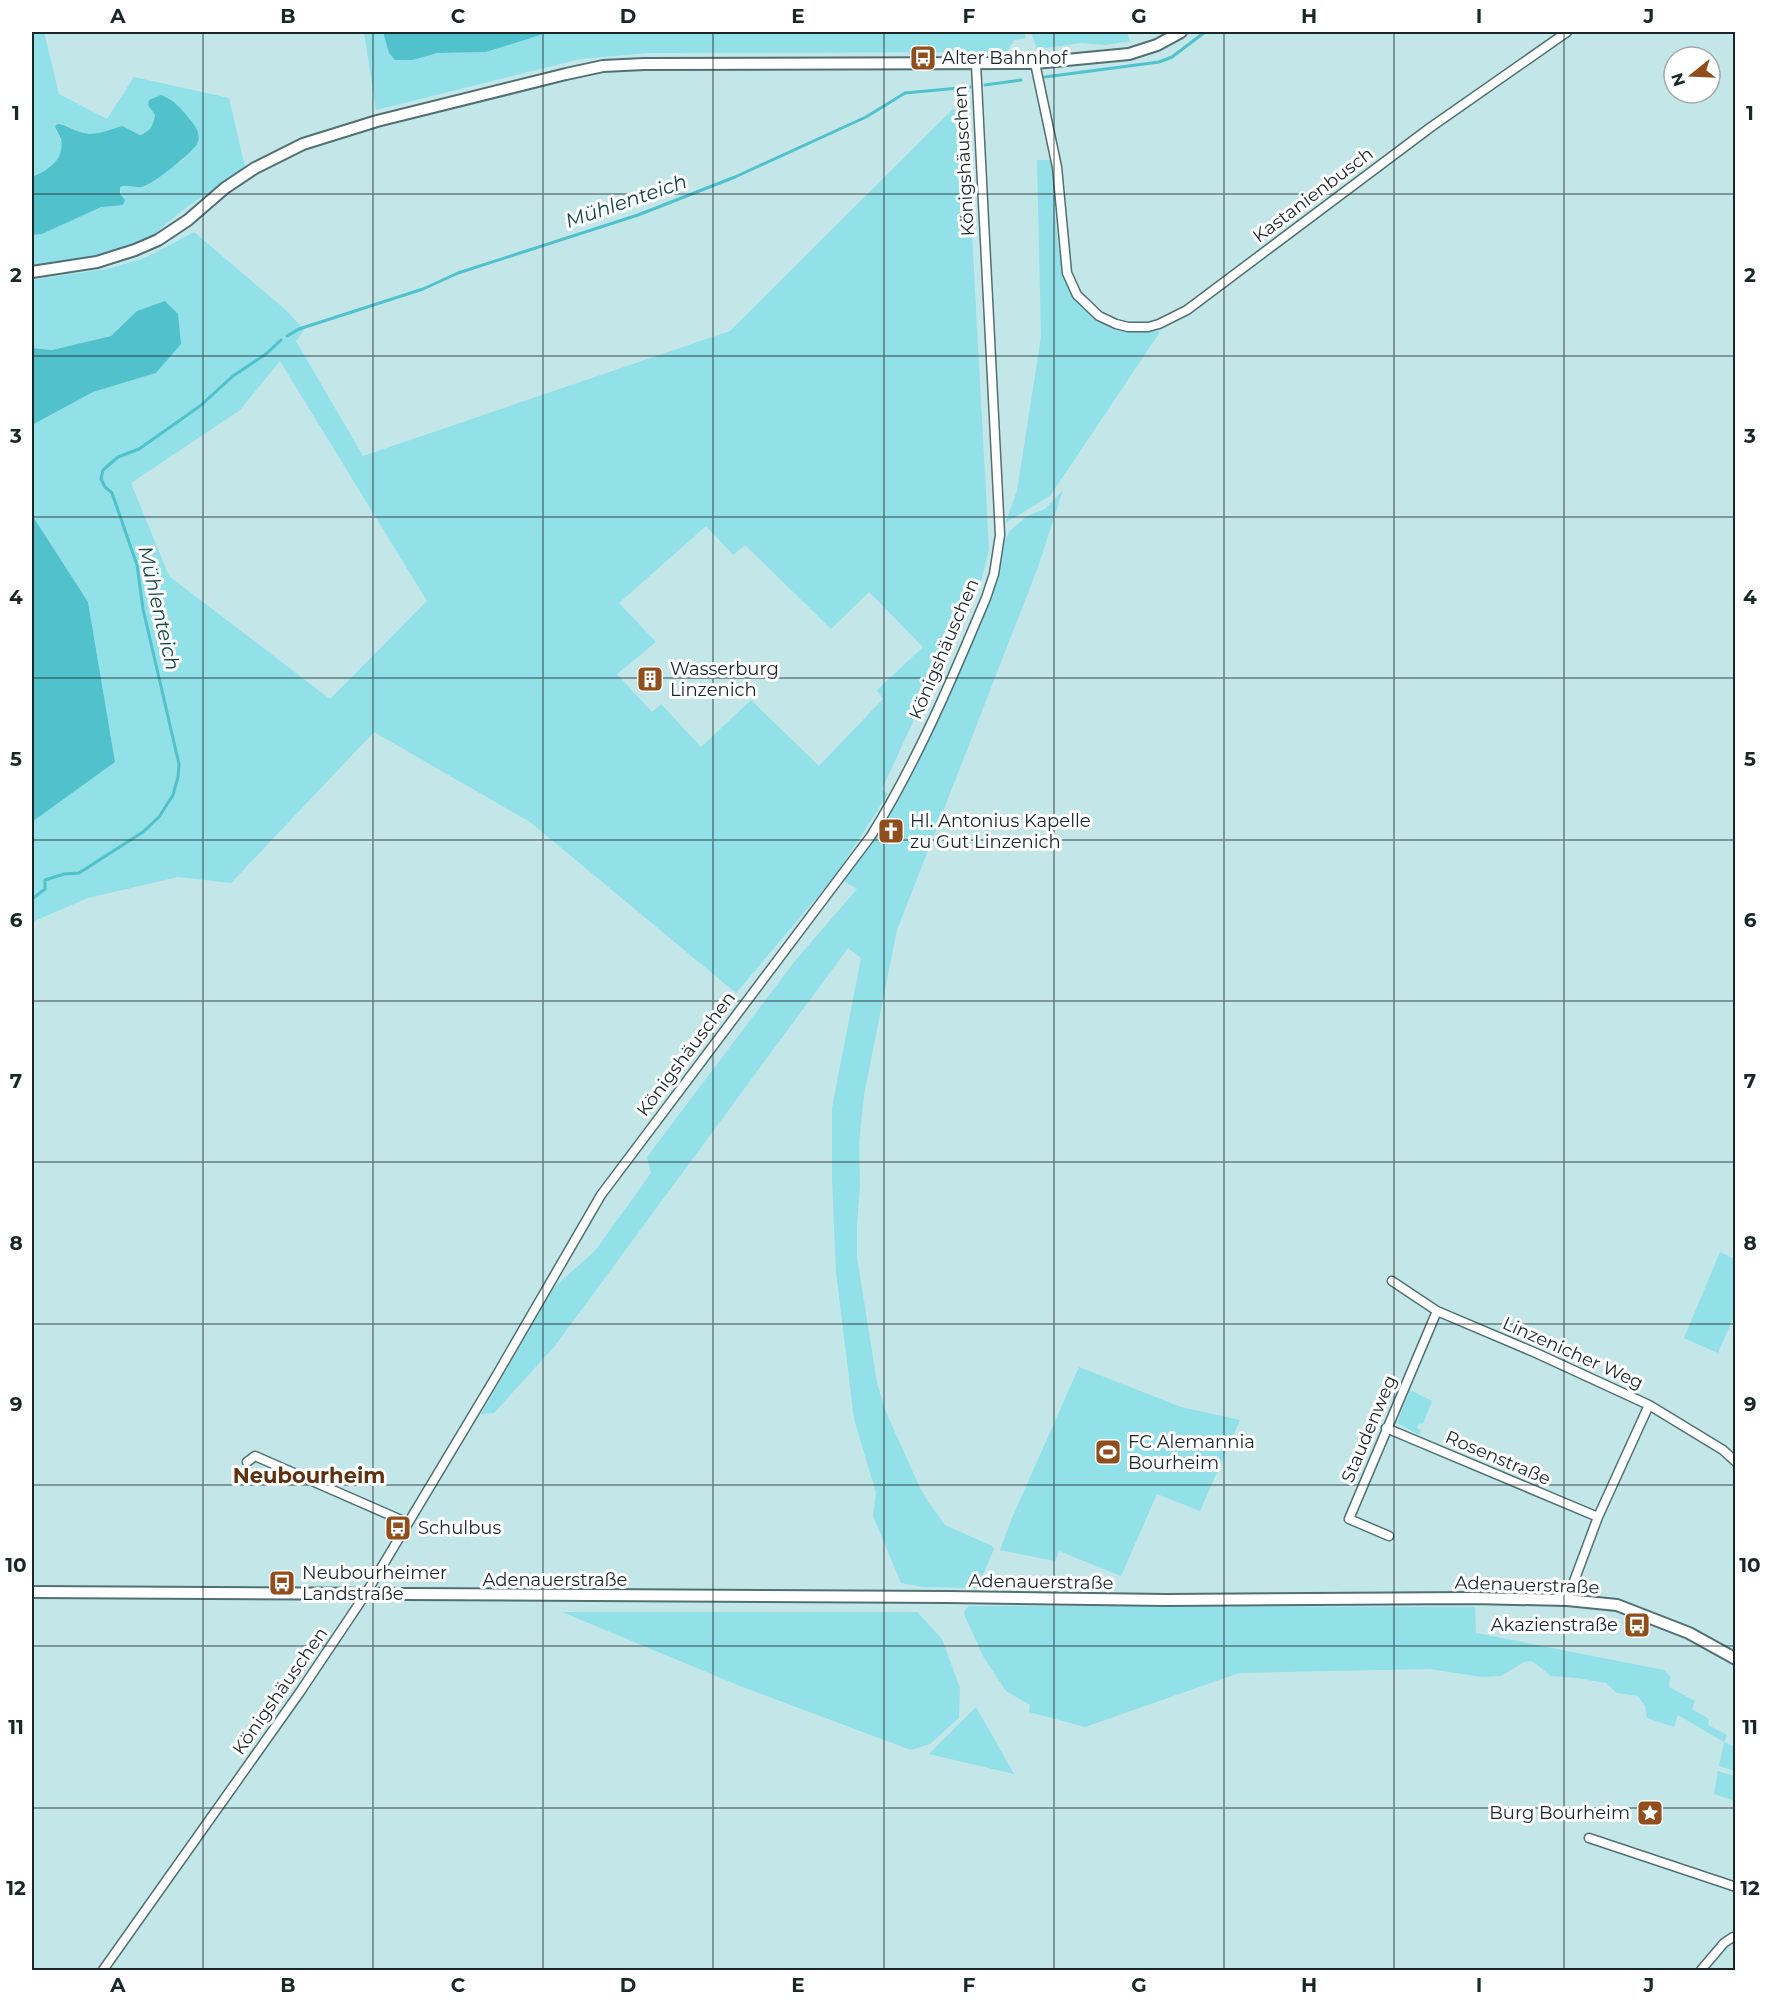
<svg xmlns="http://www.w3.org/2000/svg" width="1767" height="2002" viewBox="0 0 1767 2002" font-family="Montserrat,sans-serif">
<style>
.green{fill:#92e0e8;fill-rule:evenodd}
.water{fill:#51c1cb}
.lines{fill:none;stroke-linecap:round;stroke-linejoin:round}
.stream{stroke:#51c1cb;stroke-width:3}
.street-casing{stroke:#507073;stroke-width:11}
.secondary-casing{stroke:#507073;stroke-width:14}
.street{stroke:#fff;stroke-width:8}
.secondary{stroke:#fff;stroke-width:10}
.grid{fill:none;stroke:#1a2728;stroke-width:1.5;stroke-opacity:0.55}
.labels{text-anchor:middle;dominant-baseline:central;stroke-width:6;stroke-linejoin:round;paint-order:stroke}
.poi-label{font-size:18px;fill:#1a2728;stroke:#fff;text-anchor:start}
.street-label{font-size:18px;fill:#1a2728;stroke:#fff}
.water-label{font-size:20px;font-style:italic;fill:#13464a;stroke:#fff}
.quarter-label{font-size:21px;font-weight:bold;fill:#5e310f;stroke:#fff}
.neatline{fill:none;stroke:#1a2728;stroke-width:2}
.grid-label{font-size:20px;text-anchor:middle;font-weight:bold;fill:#1a2728}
</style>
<rect width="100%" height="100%" fill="#c3e6e9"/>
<path class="green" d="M32,32H44L59,94L107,119L134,77L229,98L245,167L184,209L151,237L121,249L72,263L32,268V235L42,234L101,206L123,205L125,200L119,188L124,185L145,187L185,158L155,115C154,121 153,128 148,132C140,138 126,129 116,129C110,128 105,133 98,134C88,135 76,132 67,125L56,131C73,153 50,169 32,177Z
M364,32H383L389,53L395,60H413L437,53L486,52L550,32H1024L1026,38L1014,40L1007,52L648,53L580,59L376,110Z
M1031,32H1127L1130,41L1105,45L1081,43L1037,49Z
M953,109L961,114L966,122L989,550L981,581L972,594L882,789L888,794L835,876L736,993L530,822L374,732L231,883L178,877L88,898L32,922V822L115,762L88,602L32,515V425L93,392L156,373L137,311L111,336L52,350L32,348V280L112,268L147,257L194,232L287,311L304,330L296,341L363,456L730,331ZM280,361L427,601L330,699L169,576L131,483L240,410ZM706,526L733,555L745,545L831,629L869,592L923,647L877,690L883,699L819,766L751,700L701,747L661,704L652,712L617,674L656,642L619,603Z
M1037,160H1052C1056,205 1052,258 1075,299C1083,312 1102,323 1116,328C1130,334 1148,325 1160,332L1050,496L1005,523L1017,491L1041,337Z
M1063,490L1038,567L897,930L864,1095L859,1144L860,1187L857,1224V1257L877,1383L886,1412L920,1488L931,1506L945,1525L992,1546L994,1549L977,1588L923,1587L901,1583L873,1516L876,1493L854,1419L836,1272L832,1180V1108L861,958L848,948L554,1347L494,1413L481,1414L554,1287L595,1251L651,1173L647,1157L794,962L857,889L844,881L887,817L920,754L996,579L1003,543L1010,531L1027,516L1045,509Z
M1720,1252L1735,1259V1314L1718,1353L1684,1338Z
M1079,1367L1181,1407L1240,1420L1200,1511L1157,1494L1121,1576L1059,1551L1055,1561L1000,1550L1012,1518Z
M1410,1390L1432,1401L1423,1424L1419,1423L1417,1428L1421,1430L1419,1435L1397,1423Z
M969,1606L1475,1607L1476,1633L1664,1670L1670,1676L1669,1687L1695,1701L1692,1709L1709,1719L1708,1725L1727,1735L1724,1742L1735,1747V1771L1719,1766L1724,1742L1678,1715L1674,1727L1647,1718L1645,1706L1638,1696L1617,1693L1606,1683L1577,1678L1551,1676L1532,1661L1524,1662L1501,1676L1482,1677L1429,1669L1239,1673L1085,1727L1029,1712L1030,1705L1006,1691L983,1656L964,1614L965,1610Z
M562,1612H917L942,1639L960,1688L959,1718L930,1744L911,1750L740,1686Z
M976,1707L1014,1774L929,1754Z
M1718,1771L1735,1776V1801L1714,1794Z"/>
<path class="water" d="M383,32H550L486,52L437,53L413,60H395L389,53Z
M161,95C175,100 183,111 192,122C197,128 201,136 197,144C192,153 152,185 142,187C134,188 127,184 120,187V193L125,200L123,205L101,207L42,234L32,235V177C48,170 65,160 61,139C60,135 56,131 55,126L58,124C67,125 71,129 80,132C95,137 108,130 122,126L140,135C151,131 153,126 155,115L148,105L149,100Z
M165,301L178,314L181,344L156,373L93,392L32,425V348L52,350L111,336L137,311Z
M32,515L88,602L115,762L32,822Z"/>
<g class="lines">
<path class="stream" d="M1045,77L1159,62L1172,57L1205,32
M985,85L1021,80
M287,336L299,329L423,289L458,273L638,215L735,177L866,117L905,93L970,87
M32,899L45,889V880L64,874L79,873L143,832L159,817L173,795L178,777L179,764L143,609L137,565L112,493L105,487L101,479L103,470L118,457L139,449L200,406L233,376L266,354L281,340"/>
<defs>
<path id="street" d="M1035,63L1057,167L1067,273L1077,295L1099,316L1116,324L1128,327H1148L1159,324L1187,310L1431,127L1567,32
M1392,1281L1437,1311L1536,1353L1649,1405L1723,1450L1736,1462
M1386,1428L1598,1517
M247,1462L255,1456L408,1523
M1389,1536L1349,1519L1437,1311
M1567,1600L1598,1517L1649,1405
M1589,1838L1736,1887
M103,1970L300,1692L365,1595L495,1378L601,1195L871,836C917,762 952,679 986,598L994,574L1000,535L976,64
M1701,1970L1724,1943L1733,1937L1736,1938"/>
<path id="secondary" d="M32,272L97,262L135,250L158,240L188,220L225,188L255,168L303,144L377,121L566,74L603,66L644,64L1035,63L1129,54L1157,45L1181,32
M32,1592L948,1597L1166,1600L1473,1598L1567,1600L1617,1605L1689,1633L1736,1659"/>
</defs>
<use href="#street" class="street-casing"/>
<use href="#secondary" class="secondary-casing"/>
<use href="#street" class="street"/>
<use href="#secondary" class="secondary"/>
</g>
<path class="grid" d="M203,32V1970M373,32V1970M543,32V1970M713,32V1970M884,32V1970M1054,32V1970M1224,32V1970M1394,32V1970M1564,32V1970M32,194H1736M32,356H1736M32,517H1736M32,678H1736M32,840H1736M32,1001H1736M32,1162H1736M32,1324H1736M32,1485H1736M32,1646H1736M32,1808H1736"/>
<defs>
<symbol id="bus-square" viewBox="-11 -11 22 22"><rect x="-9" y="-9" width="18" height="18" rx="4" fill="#904e1c" stroke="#fff"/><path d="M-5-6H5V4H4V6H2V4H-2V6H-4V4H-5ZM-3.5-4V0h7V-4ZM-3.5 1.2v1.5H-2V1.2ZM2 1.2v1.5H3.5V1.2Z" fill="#fff"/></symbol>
<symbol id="building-square" viewBox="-11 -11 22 22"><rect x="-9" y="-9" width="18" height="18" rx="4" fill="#904e1c" stroke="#fff"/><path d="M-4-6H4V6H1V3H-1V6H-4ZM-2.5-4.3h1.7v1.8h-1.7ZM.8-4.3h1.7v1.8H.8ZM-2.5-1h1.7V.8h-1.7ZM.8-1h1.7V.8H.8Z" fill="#fff"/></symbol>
<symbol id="church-square" viewBox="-11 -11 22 22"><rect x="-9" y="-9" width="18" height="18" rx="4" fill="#904e1c" stroke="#fff"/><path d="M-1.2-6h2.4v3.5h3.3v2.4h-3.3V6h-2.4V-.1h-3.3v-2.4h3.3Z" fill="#fff"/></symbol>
<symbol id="stadium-square" viewBox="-11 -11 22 22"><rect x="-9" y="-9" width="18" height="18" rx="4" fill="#904e1c" stroke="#fff"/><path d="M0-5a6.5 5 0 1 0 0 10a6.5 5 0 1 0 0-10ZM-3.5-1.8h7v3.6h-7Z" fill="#fff"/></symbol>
<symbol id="sight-square" viewBox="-11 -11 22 22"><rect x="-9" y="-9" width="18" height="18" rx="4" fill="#904e1c" stroke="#fff"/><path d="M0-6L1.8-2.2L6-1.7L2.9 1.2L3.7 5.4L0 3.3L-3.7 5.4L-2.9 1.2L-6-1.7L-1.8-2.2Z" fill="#fff"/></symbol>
</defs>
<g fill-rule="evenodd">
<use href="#bus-square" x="908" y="43" width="30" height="30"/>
<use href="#building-square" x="635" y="664" width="30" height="30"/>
<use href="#church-square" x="876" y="816" width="30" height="30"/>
<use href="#stadium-square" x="1093" y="1437" width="30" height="30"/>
<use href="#bus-square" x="383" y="1513" width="30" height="30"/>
<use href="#bus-square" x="267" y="1568" width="30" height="30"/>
<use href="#bus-square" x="1622" y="1610" width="30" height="30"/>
<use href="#sight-square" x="1635" y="1798" width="30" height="30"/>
</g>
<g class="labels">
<g class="poi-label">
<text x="942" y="58">Alter Bahnhof</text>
<text x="670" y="669">Wasserburg<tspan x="670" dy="21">Linzenich</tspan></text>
<text x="910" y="821">Hl. Antonius Kapelle<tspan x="910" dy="21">zu Gut Linzenich</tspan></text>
<text x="1128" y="1442">FC Alemannia<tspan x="1128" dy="21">Bourheim</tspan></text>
<text x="418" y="1528">Schulbus</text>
<text x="302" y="1573">Neubourheimer<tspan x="302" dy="21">Landstraße</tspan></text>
<text x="1618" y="1625" text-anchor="end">Akazienstraße</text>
<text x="1630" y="1813" text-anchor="end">Burg Bourheim</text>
</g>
<g class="street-label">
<text transform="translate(964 161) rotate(-93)">Königshäuschen</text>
<text transform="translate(1313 195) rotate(-37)">Kastanienbusch</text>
<text transform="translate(944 649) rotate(-67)">Königshäuschen</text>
<text transform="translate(686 1054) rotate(-53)">Königshäuschen</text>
<text transform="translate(1573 1353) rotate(24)">Linzenicher Weg</text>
<text transform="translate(1369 1429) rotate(-67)">Staudenweg</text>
<text transform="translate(1498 1458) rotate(23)">Rosenstraße</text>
<text x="555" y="1580">Adenauerstraße</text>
<text transform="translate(1041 1582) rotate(1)">Adenauerstraße</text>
<text transform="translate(1527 1585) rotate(2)">Adenauerstraße</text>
<text transform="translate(280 1691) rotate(-55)">Königshäuschen</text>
</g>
<g class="water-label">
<text transform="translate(626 201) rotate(-19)">Mühlenteich</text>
<text transform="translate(159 608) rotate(77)">Mühlenteich</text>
</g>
<g class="quarter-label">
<text x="309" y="1475">Neubourheim</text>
</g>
</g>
<rect width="1767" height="2002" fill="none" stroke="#ffffff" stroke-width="66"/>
<g transform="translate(1692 75) rotate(252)"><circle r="28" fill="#ffffff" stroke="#a3a9a9" stroke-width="1.5"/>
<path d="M0-4.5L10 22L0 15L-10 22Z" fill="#904e1c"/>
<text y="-9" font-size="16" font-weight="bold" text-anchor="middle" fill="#1a2728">N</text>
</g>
<rect x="33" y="33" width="1701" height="1936" class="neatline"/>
<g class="grid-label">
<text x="118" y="23">A</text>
<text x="288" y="23">B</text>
<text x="458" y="23">C</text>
<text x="628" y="23">D</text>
<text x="798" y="23">E</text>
<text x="969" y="23">F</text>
<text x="1139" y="23">G</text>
<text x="1309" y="23">H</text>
<text x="1479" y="23">I</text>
<text x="1649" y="23">J</text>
<text x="16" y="120">1</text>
<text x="1750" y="120">1</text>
<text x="16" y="282">2</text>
<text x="1750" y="282">2</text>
<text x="16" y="443">3</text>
<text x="1750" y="443">3</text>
<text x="16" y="604">4</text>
<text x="1750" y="604">4</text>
<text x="16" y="766">5</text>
<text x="1750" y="766">5</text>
<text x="16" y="927">6</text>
<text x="1750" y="927">6</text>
<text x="16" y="1088">7</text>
<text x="1750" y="1088">7</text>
<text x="16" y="1250">8</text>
<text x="1750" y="1250">8</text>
<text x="16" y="1411">9</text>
<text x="1750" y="1411">9</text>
<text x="16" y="1572">10</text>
<text x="1750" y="1572">10</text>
<text x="16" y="1734">11</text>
<text x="1750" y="1734">11</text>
<text x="16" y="1895">12</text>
<text x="1750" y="1895">12</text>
<text x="118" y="1992">A</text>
<text x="288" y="1992">B</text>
<text x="458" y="1992">C</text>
<text x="628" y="1992">D</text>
<text x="798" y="1992">E</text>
<text x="969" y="1992">F</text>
<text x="1139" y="1992">G</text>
<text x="1309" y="1992">H</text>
<text x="1479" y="1992">I</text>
<text x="1649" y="1992">J</text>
</g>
</svg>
